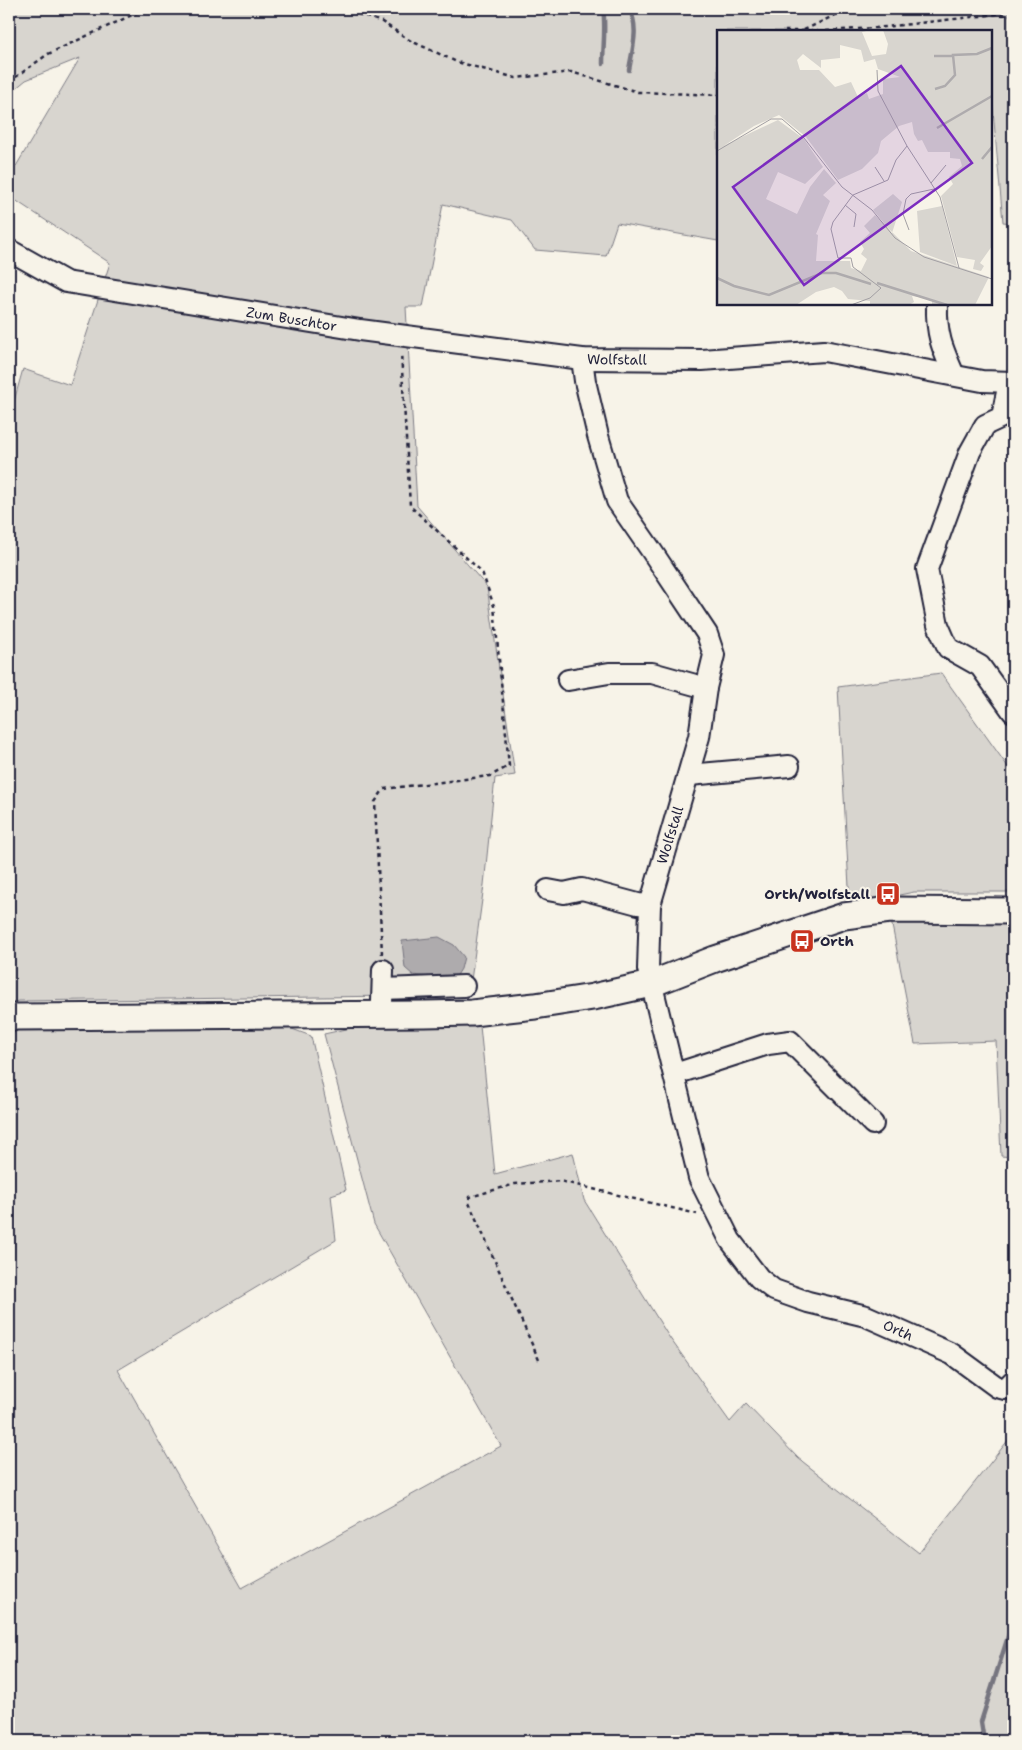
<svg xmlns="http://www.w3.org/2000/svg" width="1022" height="1750" viewBox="0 0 1022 1750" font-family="'Shantell Sans',sans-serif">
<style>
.green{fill:#d8d5cf;stroke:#7d7c85}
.water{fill:#aeabad;stroke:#76747f}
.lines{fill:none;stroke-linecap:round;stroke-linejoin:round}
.stream{stroke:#76747f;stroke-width:4.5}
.minor-casing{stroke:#22223b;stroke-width:24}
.major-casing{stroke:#22223b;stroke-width:29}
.path{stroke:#22223b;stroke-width:2.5;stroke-dasharray:4 4;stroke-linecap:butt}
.minor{stroke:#f7f3e8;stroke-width:20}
.major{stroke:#f7f3e8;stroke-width:25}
.labels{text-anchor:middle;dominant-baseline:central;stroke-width:4;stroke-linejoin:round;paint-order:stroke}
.street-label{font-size:14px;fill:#22223b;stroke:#f7f3e8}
.poi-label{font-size:14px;font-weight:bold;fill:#22223b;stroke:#f7f3e8;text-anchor:end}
.inset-river{fill:none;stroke:#aeabad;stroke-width:2.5}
.inset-road{fill:none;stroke:#a29fa3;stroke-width:1}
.view{fill:#7b2cbf;fill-opacity:0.15;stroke:#7b2cbf;stroke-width:2.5}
.inset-edge{fill:none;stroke:#22223b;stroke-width:2.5}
</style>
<rect width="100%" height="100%" fill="#f7f3e8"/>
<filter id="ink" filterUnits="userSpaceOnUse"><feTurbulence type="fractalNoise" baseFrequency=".02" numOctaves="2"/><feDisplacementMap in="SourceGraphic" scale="10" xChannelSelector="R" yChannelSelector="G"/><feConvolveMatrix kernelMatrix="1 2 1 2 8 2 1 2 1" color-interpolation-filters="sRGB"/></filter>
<g filter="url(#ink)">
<path class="green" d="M9,9H1013V223L1003,222L991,88V31H718V241L617,223L606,256L535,250L512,220L443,204L423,307H406L417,506L487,587L515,775L495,778L484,885L469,995L19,1001L9,1003V419L23,369L70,385L110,263L9,196V178L80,58L26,80L9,94Z
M941,673L1013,774V892H914L850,905L838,687Z
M1013,918V1157L1001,1156L996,1041L915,1044L891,920Z
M284,1026L311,1036L346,1190L331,1195L336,1240L118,1370L242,1588L501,1446L374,1224L324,1034L351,1028L480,1026L495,1174L573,1153L584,1200L669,1337L730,1422L746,1404L798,1458L919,1553L1013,1434V1741H9V1033L24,1029Z"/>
<path class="water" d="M439,937L454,945L464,957L461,969L454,980L413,975L405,968L402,941Z"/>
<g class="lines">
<path class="stream" d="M603,9C606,25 603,47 603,64
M629,70C632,51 640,26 629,9
M984,1741L981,1722L1013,1621"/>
<defs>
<g id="minor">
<path id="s1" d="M9,250L66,282L360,330L582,359L702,360L824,351L982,381L1013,382"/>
<path d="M937,304C936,334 942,348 954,375"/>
<path id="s2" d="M582,359L585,381L598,436L617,501L651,550L707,634L714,655L706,688L699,737L650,905L648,969L699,1178L730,1240L759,1278L774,1290L808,1302L866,1316L952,1354L997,1387L1005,1389L1013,1381"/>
<path d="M1009,382L1002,417L985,425L970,452L927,569L938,625L948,648L980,666L1013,712"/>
<path d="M568,680L609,673H652L706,688"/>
<path d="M689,775L789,766"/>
<path d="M548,890L564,893L582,889L638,904L650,905"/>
<path d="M383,989L464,986"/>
<path d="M382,1002L383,970"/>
<path d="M675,1074L768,1044L790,1041L873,1124"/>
</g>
<path id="major" d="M9,1019L15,1017L425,1014L472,1013L535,1006L593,997L651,984L715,959L844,916L890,910L1013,911"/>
</defs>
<use href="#minor" class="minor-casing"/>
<use href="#major" class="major-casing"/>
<path class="path" d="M343,9L382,22L411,41L457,62L516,78L571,72L638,92L718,95
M804,30L848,9
M785,31H818
M826,31L876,28L998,14L1013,15
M9,82L48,54L145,9
M382,954L375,802L384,789L490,776L509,766L494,606L482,572L410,506L401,352
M539,1360L469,1203L470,1197L515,1184L560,1181L697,1214"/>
<use href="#minor" class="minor"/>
<use href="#major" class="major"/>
</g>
</g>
<defs>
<symbol id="bus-square" viewBox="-11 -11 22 22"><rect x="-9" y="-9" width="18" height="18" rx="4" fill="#c8321e" stroke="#f7f3e8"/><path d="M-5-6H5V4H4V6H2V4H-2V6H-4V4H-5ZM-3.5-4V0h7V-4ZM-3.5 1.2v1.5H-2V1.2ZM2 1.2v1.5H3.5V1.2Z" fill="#fff"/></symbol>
</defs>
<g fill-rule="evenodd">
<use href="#bus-square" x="874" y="880" width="28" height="28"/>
<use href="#bus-square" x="788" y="927" width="28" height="28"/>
</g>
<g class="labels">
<g class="street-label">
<text stroke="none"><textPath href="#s1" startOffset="294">Zum Buschtor</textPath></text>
<text stroke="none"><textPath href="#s1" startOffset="622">Wolfstall</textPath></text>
<text transform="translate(670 835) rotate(-73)">Wolfstall</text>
<text stroke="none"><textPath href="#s2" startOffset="1134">Orth</textPath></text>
</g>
<g class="poi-label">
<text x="870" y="894">Orth/Wolfstall</text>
<text x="820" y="941" text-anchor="start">Orth</text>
</g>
</g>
<g transform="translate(717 30)">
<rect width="275" height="275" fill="#f7f3e8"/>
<path d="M0,0H154L145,2L155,26L169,24L171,14L166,0H275V216L263,233L267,236L264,241L256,239L258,230L240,227L224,166L236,154L232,147L245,136L243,129L233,128V122H211L205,110L201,111L197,104L195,92L182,96L164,111L161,123L145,139L121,150L89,107L62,85L37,96L8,115L61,90L87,109L106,137L88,154L61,142L49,169L80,184L93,157L107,139L119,153L106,165L113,171L99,204L101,205L99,231H133L134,238L144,241L150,229L144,224L147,219L143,212L153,203L147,196L158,185L194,221L272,247L258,275H215V269L195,266L197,272L192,275H153V271L131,269L125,261L117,257L99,262L79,275H0ZM123,15L144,20L147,32L158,29L161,39L183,47L166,49V64L152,69L150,63L141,67L134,52L118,57L102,40H83L80,30L86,24L104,38V30L123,28ZM176,164L185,172L175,203L156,180ZM225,176L240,236L203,222L200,181Z" fill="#d8d5cf" fill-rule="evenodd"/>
<path class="inset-river" d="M217,26H235M218,59L228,56L238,45L236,25L260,24L275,18M220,98L275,66M265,129L275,117M0,248L17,256L52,265L105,243H119L154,254M160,253L230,275"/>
<path class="inset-road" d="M160,40L161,61L190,116L223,167L242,238M0,121L54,89H65L87,108L125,157L155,180L178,208L207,227L275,249M158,137L167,151M214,153L229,135M128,175L139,184L137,197M192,200L186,184L189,169L194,164L217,159M134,275L153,268L164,258L136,237L134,228H121L114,199L116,192L136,165L171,150L179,130L190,116"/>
<path class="view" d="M184,36L255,133L87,255L16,157Z"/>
<rect width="275" height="275" class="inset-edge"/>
</g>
<rect width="1022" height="1750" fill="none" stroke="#f7f3e8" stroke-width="30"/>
<rect x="15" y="15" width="992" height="1720" fill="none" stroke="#22223b" stroke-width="2" filter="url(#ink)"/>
</svg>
